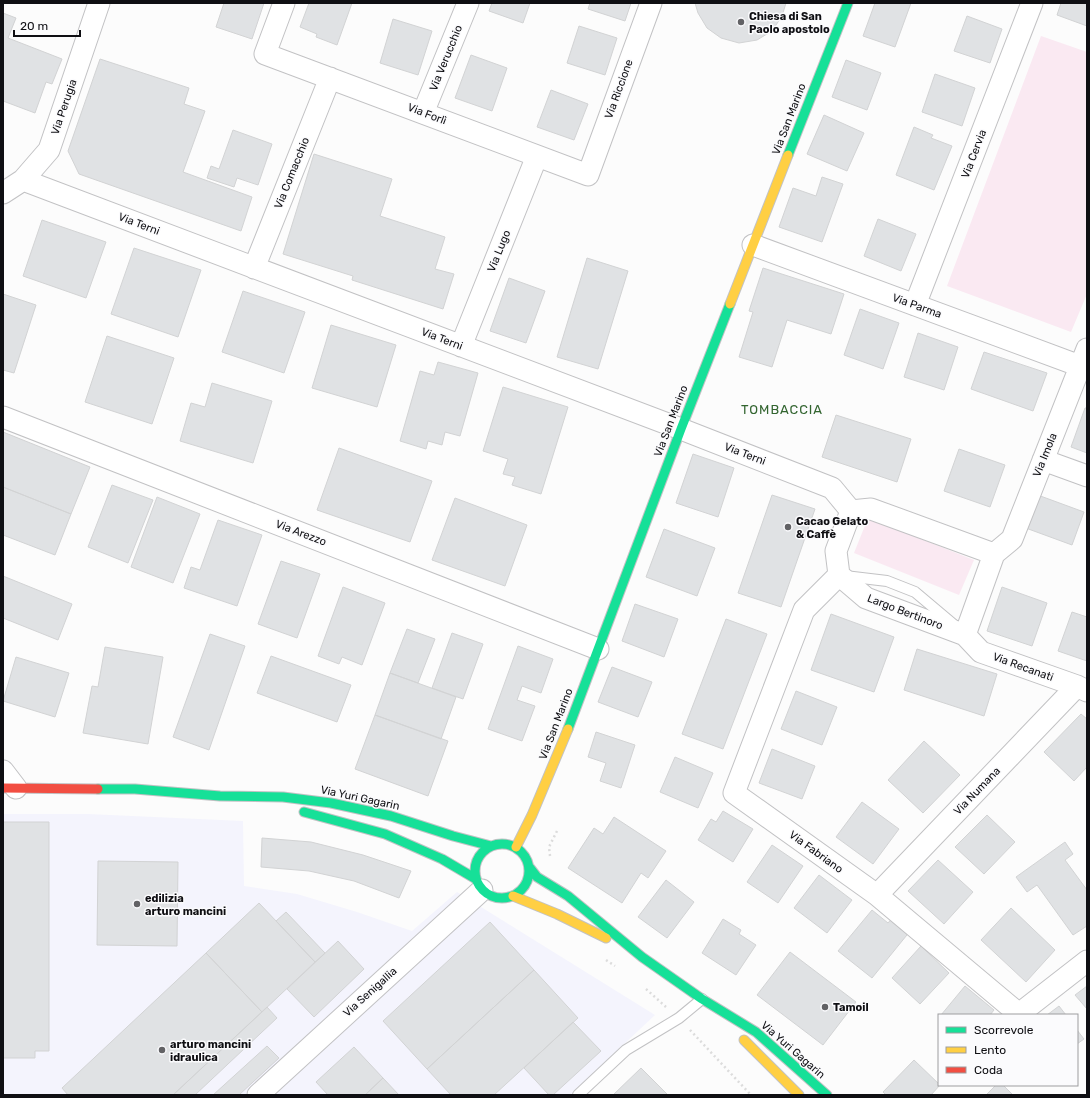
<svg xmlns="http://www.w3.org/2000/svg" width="1090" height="1098" viewBox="0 0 1090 1098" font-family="Rubik,sans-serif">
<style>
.built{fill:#f4f4fd}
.green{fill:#fae9f2}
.building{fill:#e0e2e4;stroke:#d2d3d4}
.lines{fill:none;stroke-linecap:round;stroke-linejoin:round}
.lane-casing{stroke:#c2c2c4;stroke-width:12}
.street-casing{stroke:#c2c2c4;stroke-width:23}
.fast-casing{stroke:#c2c2c4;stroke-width:11}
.slow-casing{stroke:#c2c2c4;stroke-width:11}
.jam-casing{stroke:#c2c2c4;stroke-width:11}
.path{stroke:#dcdcdc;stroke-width:2.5;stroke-dasharray:2 3;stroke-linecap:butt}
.lane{stroke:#fff;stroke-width:10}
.street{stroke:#fff;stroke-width:21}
.fast{stroke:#16e098;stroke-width:9}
.slow{stroke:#ffcf43;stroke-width:9}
.jam{stroke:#f24e42;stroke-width:9}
.poi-dot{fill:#626265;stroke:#fbfbfd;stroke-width:1.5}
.labels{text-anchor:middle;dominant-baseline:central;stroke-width:3;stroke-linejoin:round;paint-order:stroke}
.poi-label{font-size:11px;font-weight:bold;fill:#0f0f13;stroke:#fbfbfd;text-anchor:start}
.street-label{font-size:11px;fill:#0f0f13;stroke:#fbfbfd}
.quarter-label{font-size:13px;letter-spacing:1px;fill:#33652f;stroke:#fbfbfd}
</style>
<rect width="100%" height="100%" fill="#fcfcfc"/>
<path class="built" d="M3,814H88L243,821L244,886L297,894L357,912L412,931L457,892L655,1015L570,1095H3Z"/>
<path class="green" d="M1041,36L1087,52V294L1071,332L947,286Z
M868,518L974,560L959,595L854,553Z"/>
<path class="building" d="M224,3H264L252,39L216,27Z
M309,3H352L337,45L316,37L317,34L300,27Z
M492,3H530L523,23L489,11Z
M590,3H631L625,21L588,9Z
M695,3H786L782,16L772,31L757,40L739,43L721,38L707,28L698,13Z
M875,3H911L895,47L863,36Z
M1061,3H1087V26L1057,15Z
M3,13L16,18L8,38L62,59L52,84L46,82L35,113L3,101Z
M967,16L1002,29L990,63L954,51Z
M393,19L432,31L418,75L380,63Z
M579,26L617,38L605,75L567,63Z
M471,55L507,68L492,111L455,98Z
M100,59L189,88L184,104L205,111L183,172L252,197L241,231L79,174L68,151Z
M846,60L881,73L867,110L832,97Z
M935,74L975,88L962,126L922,112Z
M551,90L588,104L574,140L537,127Z
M824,115L864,133L847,171L807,154Z
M914,127L933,135L931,138L952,146L934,190L896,175Z
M233,130L272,144L258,185L237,178L234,187L207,178L211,166L219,169Z
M314,154L392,179L380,216L445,237L435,269L454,274L443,309L352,280L353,276L283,254Z
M822,177L843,184L822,242L779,227L793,188L816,196Z
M878,219L916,234L901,271L864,256Z
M42,220L106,242L86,298L23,276Z
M134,248L201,270L178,337L111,314Z
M587,258L628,271L598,369L557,357Z
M763,268L844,294L831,334L787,320L772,367L739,357L753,312L749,311Z
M509,278L545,291L526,343L490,331Z
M243,291L305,312L284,373L222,352Z
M3,294L36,305L14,373L3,370Z
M860,309L899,323L883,369L844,355Z
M331,325L396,345L377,407L312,388Z
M918,333L958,347L944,390L904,377Z
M107,336L174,358L152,424L85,402Z
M984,352L1047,373L1033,411L971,389Z
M438,362L478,373L460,436L445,432L442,445L428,441L426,449L400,441L420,371L434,375Z
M212,383L272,401L253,463L180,441L191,403L205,407Z
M503,387L568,407L541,494L512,485L515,477L503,474L508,459L483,451Z
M1085,408H1087V453L1071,447Z
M836,415L911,439L897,482L822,457Z
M3,432L90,467L71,514L3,487Z
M339,448L432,481L410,542L317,510Z
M959,449L1005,465L990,507L944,491Z
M693,454L734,468L718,517L676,503Z
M112,485L153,500L128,563L88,547Z
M3,487L71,514L55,555L3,535Z
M1035,494L1084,512L1072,545L1023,527Z
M772,495L815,509L781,607L738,593Z
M157,497L200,514L173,583L131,567Z
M455,498L527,525L505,586L432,560Z
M218,520L262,535L237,606L184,588L191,567L200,570Z
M664,529L715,548L697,596L646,577Z
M281,561L320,574L297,638L258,624Z
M3,576L72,604L58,640L3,618Z
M343,587L385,603L362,665L342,657L339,664L318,656Z
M1002,587L1047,603L1032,646L987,631Z
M635,604L678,619L664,657L622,641Z
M1072,612L1087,617V661L1058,651Z
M831,614L894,637L874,692L811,670Z
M726,619L767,634L723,749L682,734Z
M407,629L435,639L418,683L390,673Z
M452,633L483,644L463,699L432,688Z
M210,634L245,646L209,750L173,737Z
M518,646L553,659L541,693L522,686L517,700L535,706L522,741L488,729Z
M105,647L163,657L148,744L83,733L92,686L98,687Z
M917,649L997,674L984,716L904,690Z
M271,656L351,685L337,722L257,693Z
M16,657L69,673L55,717L3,701Z
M612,667L652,682L638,717L598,702Z
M390,673L456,697L441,739L375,715Z
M796,691L837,707L822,745L781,729Z
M1081,714L1087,719V767L1074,781L1044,752Z
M375,715L448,741L428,796L355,769Z
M596,732L635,745L621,788L600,781L606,763L588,757Z
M924,741L960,775L923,813L888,780Z
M772,749L815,766L802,799L759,783Z
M675,757L713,773L698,808L660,792Z
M862,802L899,829L873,864L836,837Z
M723,811L753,829L733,862L698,840L711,819L716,822Z
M987,815L1015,842L984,874L955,847Z
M614,817L666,851L648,878L641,873L622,903L568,868L594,828L603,834Z
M3,822H49V1051H35V1058H3Z
M262,838L311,842L363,855L411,871L399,898L354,881L309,871L261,867Z
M1065,842L1073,854L1065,860L1087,890V926L1073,935L1037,885L1027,892L1016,877Z
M772,845L803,866L778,903L747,882Z
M938,860L973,892L944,924L908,891Z
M98,861L178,862L177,946L97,945Z
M819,875L852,900L827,933L794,908Z
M666,880L694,902L667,938L638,917Z
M259,903L315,962L262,1012L206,953Z
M1011,908L1055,950L1026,982L981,940Z
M872,910L888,923L894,916L911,930L872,978L838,951Z
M286,912L325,953L315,962L276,921Z
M723,919L741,930L739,934L756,945L736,975L702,953Z
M490,922L534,970L427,1069L383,1021Z
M338,941L364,969L314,1017L287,989Z
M921,946L949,973L920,1004L892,978Z
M790,952L856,1002L823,1045L757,995Z
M206,953L262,1012L173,1095H68L62,1088Z
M534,970L578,1018L494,1095H451L427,1069Z
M965,986L994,1010L990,1015H941Z
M1087,986V1009L1075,995Z
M1059,1006L1066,1015H1047Z
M267,1007L277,1018L195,1095H173Z
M573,1022L601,1051L553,1095H549L524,1068Z
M1077,1030L1084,1039L1077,1044Z
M267,1046L279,1058L239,1095H213Z
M354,1047L383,1078L365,1095H328L316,1082Z
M914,1060L940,1085L931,1095H886L883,1092Z
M641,1068L668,1095H613Z
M383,1078L399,1095H365Z
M996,1085H1003L1013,1095H986Z"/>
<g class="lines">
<defs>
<path id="lane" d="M845,576L887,581L915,592L953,624
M578,1095L626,1050L679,1018L702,999"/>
<path id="street" d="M284,3L265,54L588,175L651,3
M423,113L468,3
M23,180L681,429L832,488L851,511
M3,193L23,180L49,150L99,3
M753,245L1080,366
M254,268L330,78
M915,305L1032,3
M461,346L537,156
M3,417L598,649
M1043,460L1087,476
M994,554L871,509L851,511L836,551L839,575L866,598L965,635L994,554L1012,539L1087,349
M839,575L804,610L734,793L877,895L1019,1014L1087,961
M965,635L981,652L1077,686L1087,691
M3,771L16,788
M877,895L1077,686
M258,1095L482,890"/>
<path id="fast" d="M788,155L848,3
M568,729L681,429L730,304
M98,789H135L220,796L283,797L331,803L391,816L453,836L491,846
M304,812L385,834L442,859L476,879
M475 871a27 27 0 1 1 54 0a27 27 0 1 1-54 0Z
M530,868L537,877L568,896L642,957L702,999L756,1032L827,1095"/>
<path id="slow" d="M730,304L788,155
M516,847L532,815L568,729
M513,896L557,914L606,938
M744,1040L799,1095"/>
<path id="jam" d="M3,788L98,789"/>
</defs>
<use href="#lane" class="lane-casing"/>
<use href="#street" class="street-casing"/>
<use href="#fast" class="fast-casing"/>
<use href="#slow" class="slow-casing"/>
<use href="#jam" class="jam-casing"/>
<path class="path" d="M550,856L549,847L558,829
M606,960L615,966
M646,989L666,1007
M690,1030L751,1095"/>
<use href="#lane" class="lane"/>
<use href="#street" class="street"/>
<use href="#fast" class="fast"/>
<use href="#slow" class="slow"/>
<use href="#jam" class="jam"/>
</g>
<g class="poi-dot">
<circle cx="741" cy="22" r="4"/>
<circle cx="788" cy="527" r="4"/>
<circle cx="137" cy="904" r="4"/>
<circle cx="825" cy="1007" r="4"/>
<circle cx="162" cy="1050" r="4"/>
</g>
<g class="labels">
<g class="poi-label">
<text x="749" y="16">Chiesa di San<tspan x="749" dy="13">Paolo apostolo</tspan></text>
<text x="796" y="521">Cacao Gelato<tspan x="796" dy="13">&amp; Caffè</tspan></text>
<text x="145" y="898">edilizia<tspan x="145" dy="13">arturo mancini</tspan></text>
<text x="833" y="1007">Tamoil</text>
<text x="170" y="1044">arturo mancini<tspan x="170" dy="13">idraulica</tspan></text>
</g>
<g class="street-label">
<text transform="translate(446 58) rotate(-68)">Via Verucchio</text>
<text transform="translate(619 89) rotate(-70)">Via Riccione</text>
<text transform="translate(64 107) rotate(-71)">Via Perugia</text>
<text transform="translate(427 114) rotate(21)">Via Forlì</text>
<text transform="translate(789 119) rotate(-69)">Via San Marino</text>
<text transform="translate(974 154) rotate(-69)">Via Cervia</text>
<text transform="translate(292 173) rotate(-68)">Via Comacchio</text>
<text transform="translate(139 224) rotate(21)">Via Terni</text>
<text transform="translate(499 251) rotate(-68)">Via Lugo</text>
<text transform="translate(917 306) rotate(20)">Via Parma</text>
<text transform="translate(442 339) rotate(21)">Via Terni</text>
<text transform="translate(671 421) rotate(-69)">Via San Marino</text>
<text transform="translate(745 454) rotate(21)">Via Terni</text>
<text transform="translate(1045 455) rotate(-68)">Via Imola</text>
<text transform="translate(301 533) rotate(21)">Via Arezzo</text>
<text transform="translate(905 612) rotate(21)">Largo Bertinoro</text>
<text transform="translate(1023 667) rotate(20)">Via Recanati</text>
<text transform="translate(556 724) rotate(-69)">Via San Marino</text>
<text transform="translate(977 791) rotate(-46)">Via Numana</text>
<text transform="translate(360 798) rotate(12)">Via Yuri Gagarin</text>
<text transform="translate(816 852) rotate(36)">Via Fabriano</text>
<text transform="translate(370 992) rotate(-42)">Via Senigallia</text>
<text transform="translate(793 1050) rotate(41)">Via Yuri Gagarin</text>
</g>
<g class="quarter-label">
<text x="782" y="409">TOMBACCIA</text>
</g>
</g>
<rect width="1090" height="1098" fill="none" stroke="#0f0f13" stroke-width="8"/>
<rect x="938" y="1014" width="140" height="72" fill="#fbfbfd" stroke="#9d9d9f"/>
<rect x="946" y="1027" width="20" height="6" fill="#16e098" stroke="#9d9d9f"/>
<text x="974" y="1034" font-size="12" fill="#0f0f13">Scorrevole</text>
<rect x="946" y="1047" width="20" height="6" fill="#ffcf43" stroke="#9d9d9f"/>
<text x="974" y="1054" font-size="12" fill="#0f0f13">Lento</text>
<rect x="946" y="1067" width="20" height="6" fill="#f24e42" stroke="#9d9d9f"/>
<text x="974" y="1074" font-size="12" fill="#0f0f13">Coda</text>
<path d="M14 30v6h66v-6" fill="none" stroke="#0f0f13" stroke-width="2"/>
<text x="20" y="30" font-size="12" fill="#0f0f13" stroke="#fbfbfd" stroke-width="3" paint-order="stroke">20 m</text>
</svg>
